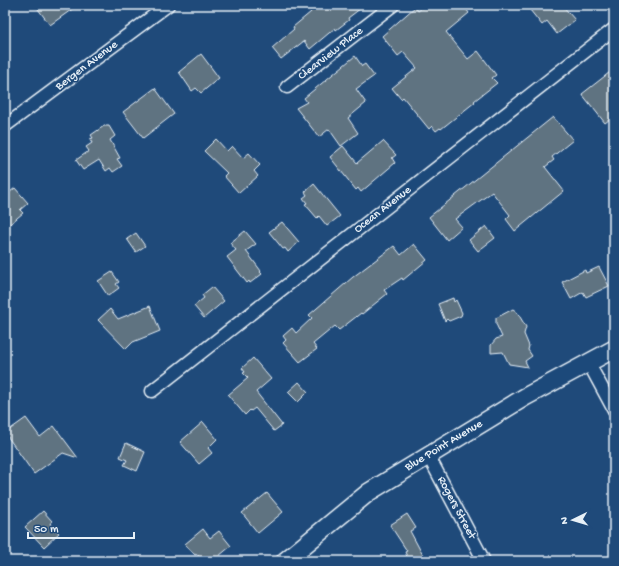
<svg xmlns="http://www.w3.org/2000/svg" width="619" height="566" viewBox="0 0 619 566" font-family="'Gochi Hand',sans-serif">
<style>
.building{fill:#5f7381;stroke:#e8f1f8}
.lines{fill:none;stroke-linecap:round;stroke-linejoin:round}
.street-casing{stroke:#e8f1f8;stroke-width:15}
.secondary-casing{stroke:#e8f1f8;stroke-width:20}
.street{stroke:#1f4a7a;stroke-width:12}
.secondary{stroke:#1f4a7a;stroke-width:17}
.labels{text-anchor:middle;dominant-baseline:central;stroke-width:3;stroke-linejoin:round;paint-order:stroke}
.street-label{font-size:12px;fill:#e8f1f8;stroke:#1f4a7a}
</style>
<rect width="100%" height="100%" fill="#1f4a7a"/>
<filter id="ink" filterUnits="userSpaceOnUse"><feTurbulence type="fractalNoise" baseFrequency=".025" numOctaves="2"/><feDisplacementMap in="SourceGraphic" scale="8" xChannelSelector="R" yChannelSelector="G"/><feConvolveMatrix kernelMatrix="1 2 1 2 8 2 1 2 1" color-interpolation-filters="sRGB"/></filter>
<g filter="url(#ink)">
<path class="building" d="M35,5H78L50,25Z
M306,5H365L348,18L349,20L336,30L335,28L310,49L304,41L281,59L272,48L294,29L293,27L311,12Z
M426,5H463L469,13L446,32L468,59L478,51L496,75L492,78L497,83L474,101L475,102L441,129L440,128L436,131L432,126L429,129L403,97L401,99L392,88L417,68L403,52L398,56L382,36L415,7L418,11Z
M526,5H562L575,20L557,34L547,21L542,25Z
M201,54L219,78L201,93L196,88L192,91L179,72Z
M355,56L362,66L365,64L374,76L356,89L366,103L348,118L358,133L341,146L329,129L319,137L296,108L307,102L304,98Z
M614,69V116L605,123L582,94Z
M155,88L174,114L143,138L123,112Z
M553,117L573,140L552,157L554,160L545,167L564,191L515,231L506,219L510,215L492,192L455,219L462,227L447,240L429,217Z
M104,126H109L115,136L110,140L120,158L117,159L122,166L113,172L110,168L106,171L99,160L83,170L76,160L89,151L86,147L92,143L90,139L93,138L91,135Z
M216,139L227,151L232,146L243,158L249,153L260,165L254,171L258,176L239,193L224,176L227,173L204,151Z
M383,141L396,155L392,158L395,163L361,192L358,188L356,190L330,157L343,146L357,163Z
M314,184L340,216L327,226L319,216L317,218L305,204L307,203L303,198L307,195L305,192Z
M15,188L28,203L20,210L23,213L5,228V196Z
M282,222L299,242L288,252L285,248L283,249L269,232Z
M486,226L495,238L478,251L469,240Z
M245,231L256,244L246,251L261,271L260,272L262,274L250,283L249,281L247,283L227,257L236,250L230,243Z
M136,233L145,246L136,252L127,239Z
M414,244L427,260L403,280L402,278L384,290L387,294L362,314L361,313L339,330L335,326L313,344L317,349L300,362L283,343L286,340L283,336L292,328L296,333L312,318L309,315L353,277L394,246L401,255Z
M599,267L609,286L586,297L583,292L571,299L562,282L585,270L586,273Z
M112,272L119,282L116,284L119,288L108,296L98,281Z
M212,287L224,301L204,318L194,306L204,298L202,295Z
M453,298L454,302L456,300L462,313L461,316L449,321L447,319L445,321L438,304Z
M150,306L160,331L133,342L126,349L98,320L110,309L118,319Z
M513,309L517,312L526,327L524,334L529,346L528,350L532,356L525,361L528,367L509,364L503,352L491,353V345L496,339L502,337L496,324V318Z
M253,358L271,379L256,392L282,425L274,431L255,408L251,411L250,410L245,415L228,395L248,378L243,373L245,372L242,368Z
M299,382L308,392L298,402L288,392Z
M26,418L40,437L54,426L78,458L63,453L34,474L5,433Z
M203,422L217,439L208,448L212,453L199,464L180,442Z
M126,443L145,452L137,471L124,465L127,460L120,457Z
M267,493L283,512L258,533L242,513Z
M43,511L52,521L50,524L59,533L44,547L25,527Z
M407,514L416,528L410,531L426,561H409L405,552L407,551L390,525Z
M203,529L210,538L219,531L231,546L219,556L223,561H202L197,554L195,555L185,544Z"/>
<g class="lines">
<defs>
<path id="street" d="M287,87L393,5
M5,126L168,5
M588,362L614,410
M152,391L614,29
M428,455L484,561"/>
<path id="secondary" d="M285,561L369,492L525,397L614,349"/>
</defs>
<use href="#street" class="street-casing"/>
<use href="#secondary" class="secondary-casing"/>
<use href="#street" class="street"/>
<use href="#secondary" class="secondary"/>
</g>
</g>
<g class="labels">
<g class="street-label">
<text transform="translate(331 54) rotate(-38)">Clearview Place</text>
<text transform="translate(87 66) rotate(-37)">Bergen Avenue</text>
<text transform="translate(383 210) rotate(-38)">Ocean Avenue</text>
<text transform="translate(444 446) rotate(-31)">Blue Point Avenue</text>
<text transform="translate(456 508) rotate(62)">Rogers Street</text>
</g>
</g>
<rect width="619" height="566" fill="none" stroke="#1f4a7a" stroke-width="20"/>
<rect x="10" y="10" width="599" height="546" fill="none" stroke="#e8f1f8" stroke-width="1.5" filter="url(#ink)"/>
<g transform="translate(573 520) rotate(265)" stroke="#1f4a7a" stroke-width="3" paint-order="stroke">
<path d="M0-3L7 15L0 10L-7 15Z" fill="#e8f1f8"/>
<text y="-6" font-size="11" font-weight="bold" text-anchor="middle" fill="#e8f1f8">N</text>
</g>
<path d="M28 532v6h106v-6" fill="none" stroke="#e8f1f8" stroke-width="2"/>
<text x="34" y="532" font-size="12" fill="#e8f1f8" stroke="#1f4a7a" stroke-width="3" paint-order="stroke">50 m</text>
</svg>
